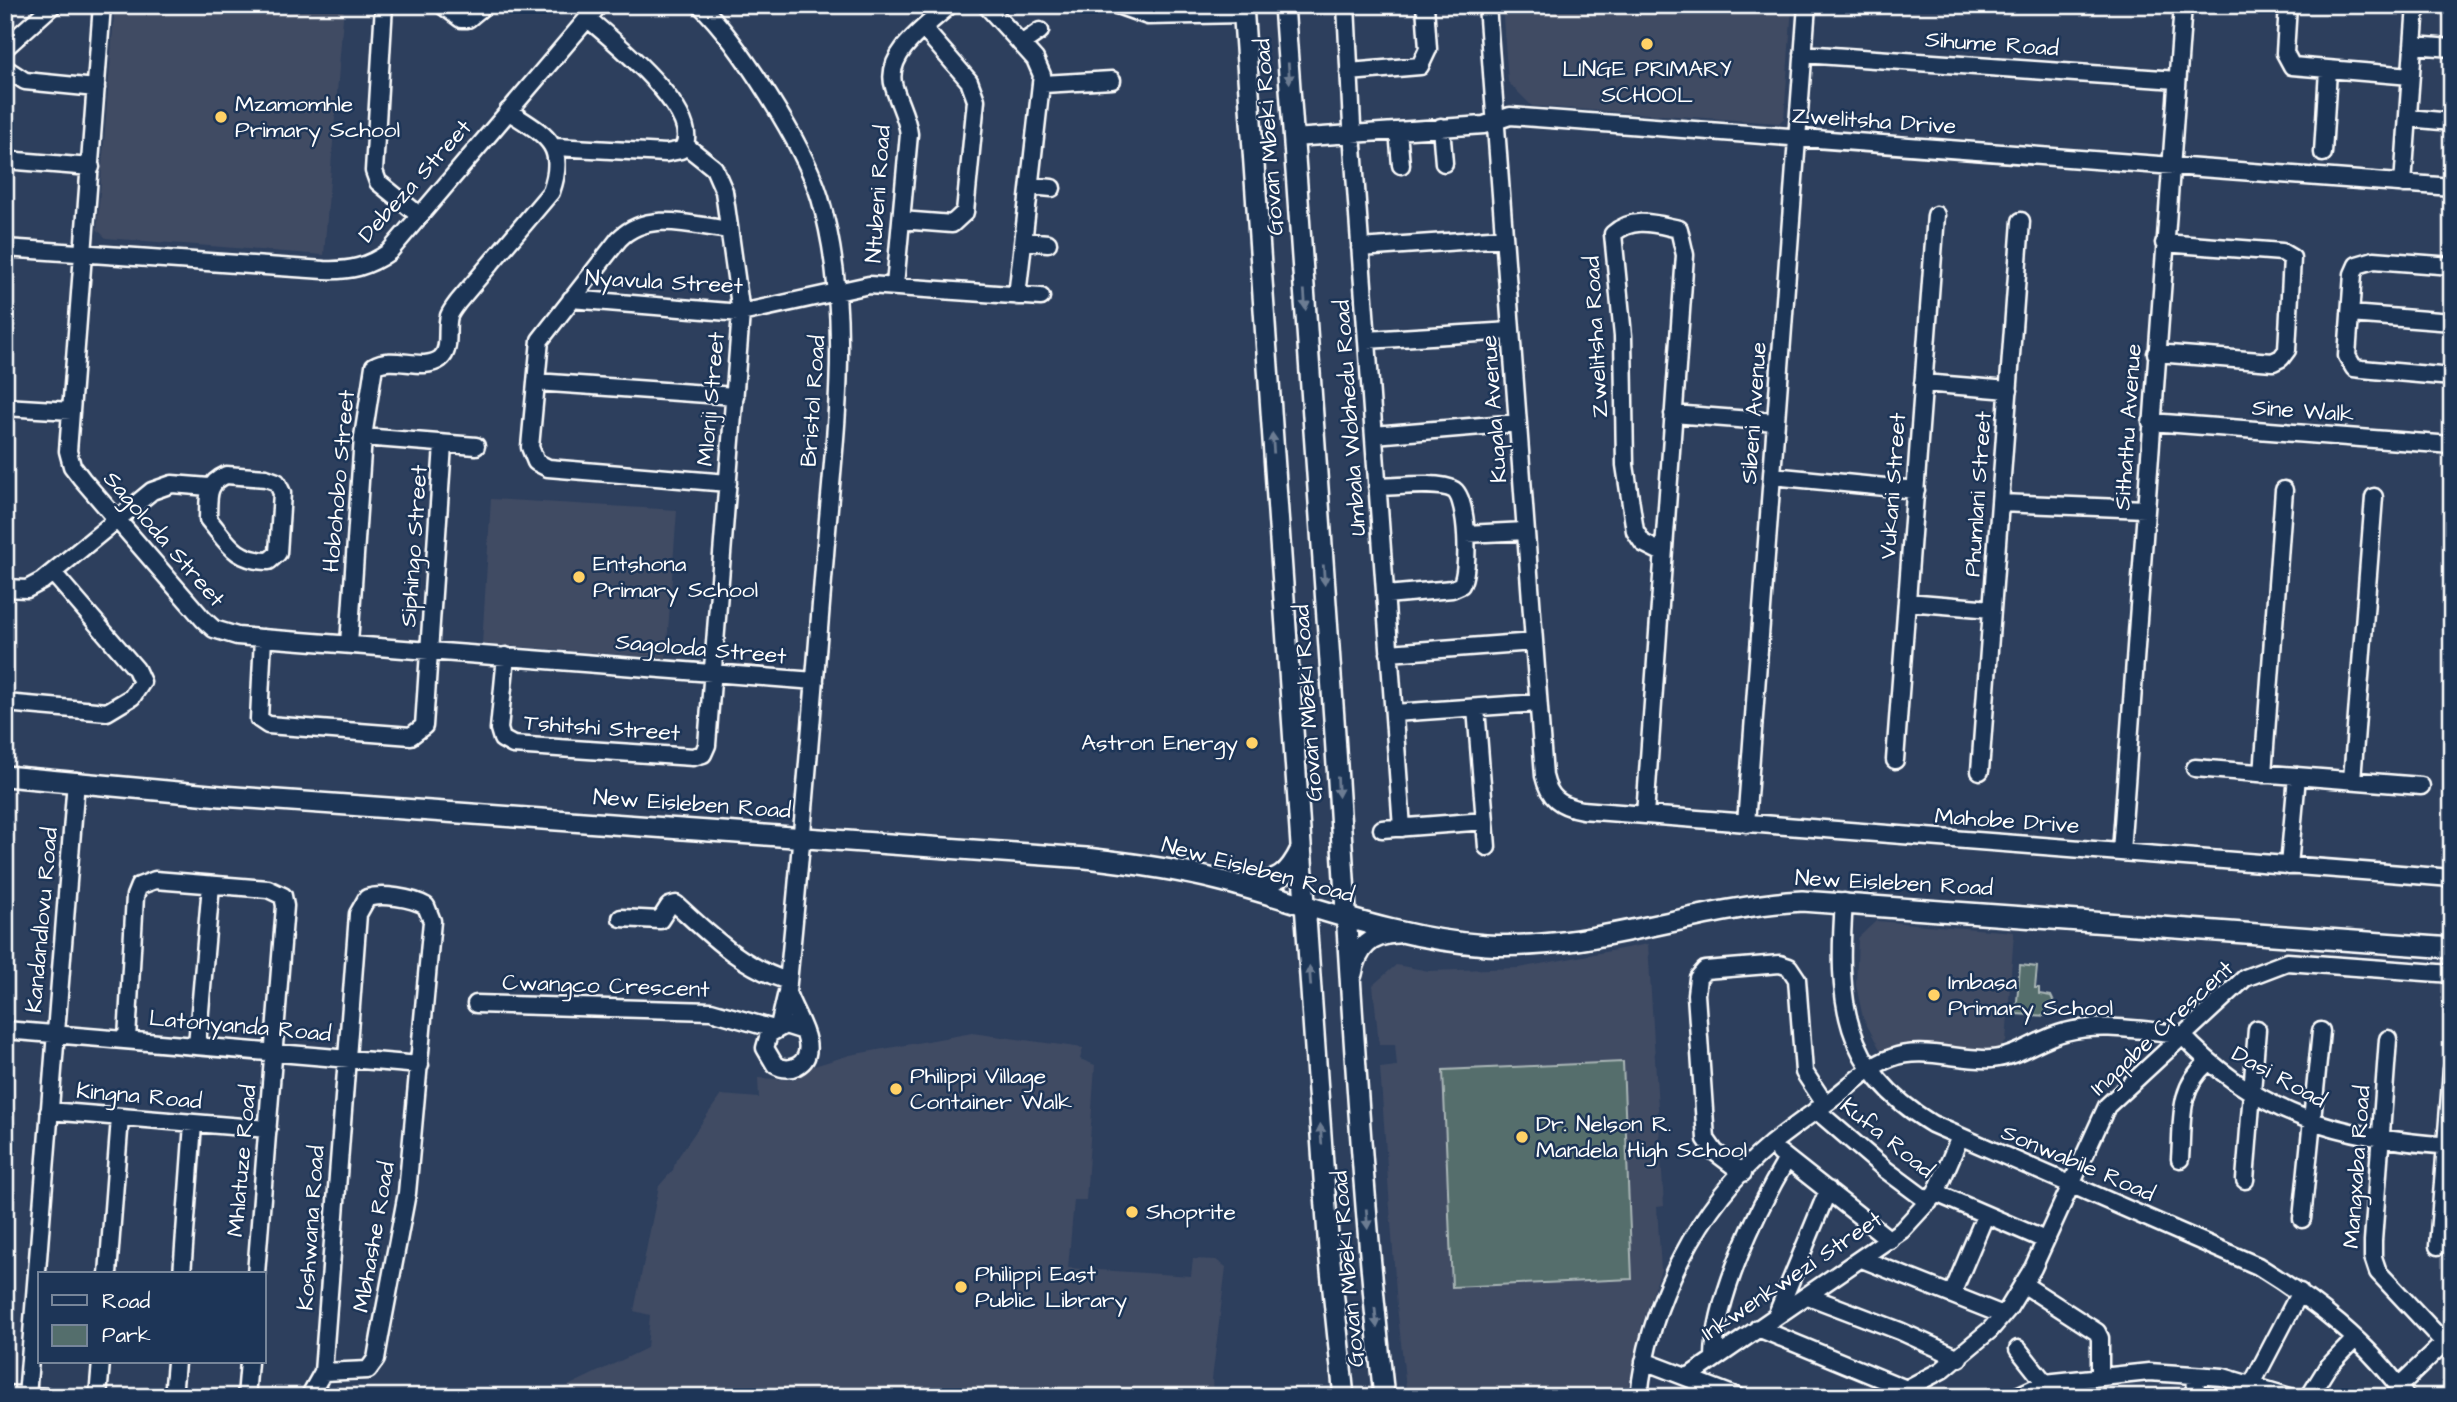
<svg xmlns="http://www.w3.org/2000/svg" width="2457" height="1402" viewBox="0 0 2457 1402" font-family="'Architects Daughter',sans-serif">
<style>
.built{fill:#404b64}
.green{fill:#546e6c;stroke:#aab6b6;stroke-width:2}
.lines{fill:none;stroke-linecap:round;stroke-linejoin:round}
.minor-casing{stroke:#fff;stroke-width:21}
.major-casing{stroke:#fff;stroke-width:24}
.minor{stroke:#1d3557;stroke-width:16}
.major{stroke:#1d3557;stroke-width:19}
.oneway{fill:#6c7c92}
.poi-dot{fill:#ffd166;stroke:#1d3557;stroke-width:2.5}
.labels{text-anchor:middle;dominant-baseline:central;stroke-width:5;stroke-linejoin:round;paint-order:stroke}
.street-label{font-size:23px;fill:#fff;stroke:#1d3557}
.poi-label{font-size:23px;fill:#fff;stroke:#1d3557;text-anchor:start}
</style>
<rect width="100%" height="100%" fill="#2d3f5d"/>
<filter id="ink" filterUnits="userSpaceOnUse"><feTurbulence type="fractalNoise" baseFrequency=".0143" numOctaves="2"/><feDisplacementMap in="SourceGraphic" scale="14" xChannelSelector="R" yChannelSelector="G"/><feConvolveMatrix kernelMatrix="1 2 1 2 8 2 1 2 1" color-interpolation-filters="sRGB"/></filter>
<g filter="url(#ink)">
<path class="built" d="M115,5H344L324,255L106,238L97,229Z
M1502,5H1792L1784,118L1779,123L1532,106L1508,82Z
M491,499L677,510L666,658L482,644Z
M1876,921L2014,932L2006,1042L1994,1053L1895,1045L1881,1051L1863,1018L1856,985L1858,938Z
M1648,944L1664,1206L1657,1207L1661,1270L1642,1324L1627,1397H1407L1397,1306L1380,1068L1397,1066L1395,1044H1379L1373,985L1396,965L1429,971L1519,968Z
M972,1033L1083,1048L1080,1059L1095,1065L1086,1200H1074L1068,1268L1191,1276L1193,1259L1216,1260L1226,1267L1212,1379L1214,1397H545L647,1348L650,1315L634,1311L659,1186L673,1170L676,1160L721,1095L759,1098L758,1078L795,1080L801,1070L850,1055Z"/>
<path class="green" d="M2020,965L2037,967L2035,988H2039V994L2051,996L2058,1011L2047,1016L2016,1014Z
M1623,1062L1632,1279L1452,1287L1443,1070Z"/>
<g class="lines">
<defs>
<path id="minor" d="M102,5L68,451L72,466L82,479L203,619L214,629L237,636L815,681
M384,5L374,171L378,182L420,216
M442,5L461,19H468L485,5
M700,5C739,43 804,145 820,198C854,314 834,436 825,555C813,701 802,847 787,992L779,1026
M986,5L1035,59L1042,75L1017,296
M1117,5L1148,16L1243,14
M1346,5L1353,146L1402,828
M1487,5L1544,776C1549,798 1560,806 1582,810L2452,878
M2288,5L2285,53L2292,66L2411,76
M1021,44L1040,31
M2413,45L2452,48
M5,48L53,5
M1803,54L2177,80
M5,68L25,81L96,88
M1349,72L1420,66L1428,49L1425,5
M1043,84L1112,80
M2408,118L2452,122
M1441,127L1444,163
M1398,131L1401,165
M1293,138L1484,125L1510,116L2452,187
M555,147L666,153L681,150C710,118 609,37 587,18
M2323,153L2328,70
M5,160L91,167
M2403,184L2416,5
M1031,186L1052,188
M901,220L952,224L965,212L976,100L969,81L924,29
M1025,241L1048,243
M5,248L324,270C350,271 368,267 389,252L599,5
M1360,248L1504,238
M2452,266L2374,260L2357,265L2353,274L2347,356L2354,368L2362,369L2452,377
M895,285L909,134C907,117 899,104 894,87C883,54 929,24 950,5
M571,299L741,313L869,285L1041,297
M2350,314L2452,322
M1367,340L1511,331
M2156,353L2273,362L2281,358L2287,350L2292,258L2282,252L2164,243
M536,382L735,396
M1923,383L2009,390
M5,407L71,411
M1673,414L1776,422
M2151,422L2452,445
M1374,435L1518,423
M363,437L476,446
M226,475L266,478L277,482L282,493L278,553L269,561C235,561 228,543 208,519C209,498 205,484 226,475Z
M1772,476L1916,490
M728,483L548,468L536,462L530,447L540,340L619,239C648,210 691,225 728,230
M1377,487C1395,487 1439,481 1454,490C1468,500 1470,571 1461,585L1452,589L1386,595
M2001,503L2145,509
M1466,534L1526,531
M5,588L27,589L42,581L152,491L172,484L209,487
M1907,602L1992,609
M263,638L259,719L268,725L411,736L424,726L443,445
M349,644L363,437L374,366C393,354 422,372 440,359C452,350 445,329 449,316C451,311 455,306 458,302L551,192C568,144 545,135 508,111
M1389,653L1534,642
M506,656L499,729L502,739L513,745L693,757L703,754L707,745L741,313L724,191L714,168L685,145
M5,703L107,712L132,697L142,682L136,669L53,573
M1476,708L1487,847
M1394,713L1538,703
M1895,760L1936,215
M2195,768L2421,786
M1980,771L2021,221
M2263,774L2284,490
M2352,780L2374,497
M1645,815L1685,255L1679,229C1655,224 1633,216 1613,234L1623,336L1625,465L1635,531L1643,543L1663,553
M1746,824L1807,5
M1382,829L1485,821
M2121,852L2183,5
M2289,866L2297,776
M1844,902C1837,999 1841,1069 1932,1124L2258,1266C2313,1300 2369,1342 2406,1397
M621,918L660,920L669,906L676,904C711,936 742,967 788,981
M788,995C794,1014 823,1052 797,1066C789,1070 782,1069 775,1065L765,1048L769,1034L785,1025L801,1030
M476,1004L711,1011L774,1029
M5,1030L420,1065
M127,1039L135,896L139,886L155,880L268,889L283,896L285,906L256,1274
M2388,1039L2373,1241V1257L2378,1272L2452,1351
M197,1045L211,885
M1816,1110L1886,1170L1929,1202
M49,1111L268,1129
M1780,1153L1890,1240
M2180,1159C2183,1121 2177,1089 2207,1063
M1743,1173L1715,1152L1706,1139L1696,994L1698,978L1705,970L1780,964L1789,967L1797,979L1804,1072L1825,1104
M2245,1180L2257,1029
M1936,1193L2045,1240
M2302,1219L2321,1031
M2438,1246L2452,1069
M1862,1259L2003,1315
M108,1274L120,1118
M182,1274L193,1124
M2023,1284L2097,1332L2100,1338V1376
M1952,1294L1985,1216
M1808,1296L1900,1331L1959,1358
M1777,1314L1828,1190
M1758,1328L1906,1389
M2018,1349L2045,1383
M1714,1357C1715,1297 1757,1210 1787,1159
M1644,1361L1738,1397
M1688,1377L1902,1230L1936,1193L1960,1137
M2252,1384L2300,1292
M2399,1386L2452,1335
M5,1394L48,1397
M27,1397L76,781
M98,1397L101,1362
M173,1397L176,1362
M246,1397L249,1362
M309,1397L323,1372L358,914L367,898C382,893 412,898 426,906L432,921L407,1193L380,1336L376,1359L368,1370L323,1372
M1639,1397C1648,1304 1699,1204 1771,1144C1790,1129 1811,1114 1831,1100C1849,1087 1870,1065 1891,1058C1922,1046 1959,1061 1991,1059C2019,1057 2039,1038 2065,1032C2101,1022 2144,1031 2181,1034C2257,1116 2344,1139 2452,1146
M1882,1397L1906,1389L1942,1370L1990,1330L2008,1309L2033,1268L2107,1106L2245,978L2287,962L2452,974
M2015,1397L2045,1383L2149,1372L2223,1377L2290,1397
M2195,1397L2196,1377
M2309,1397L2327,1368L2355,1339"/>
<path id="major" d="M1243,5L1329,1251L1344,1397
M1284,5C1301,243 1319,481 1334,719C1349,945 1359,1171 1384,1397
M5,776L221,796L1086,858C1130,863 1175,869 1218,880C1307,903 1393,939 1486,945C1594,951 1695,907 1802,901L2452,948
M1247,882C1277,884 1288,876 1301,849
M1352,974C1357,948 1370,934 1397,933"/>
</defs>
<use href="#minor" class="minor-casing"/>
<use href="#major" class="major-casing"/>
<use href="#minor" class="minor"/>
<use href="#major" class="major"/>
</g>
<defs><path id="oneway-solid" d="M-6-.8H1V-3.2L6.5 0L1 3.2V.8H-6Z" transform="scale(1.75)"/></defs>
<g class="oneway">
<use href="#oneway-solid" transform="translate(1289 73) rotate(86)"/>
<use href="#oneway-solid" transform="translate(1305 300) rotate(86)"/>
<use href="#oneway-solid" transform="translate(1273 443) rotate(-94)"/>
<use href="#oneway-solid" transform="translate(1324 575) rotate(86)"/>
<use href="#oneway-solid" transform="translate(1338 787) rotate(87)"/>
<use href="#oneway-solid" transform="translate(1310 976) rotate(-94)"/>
<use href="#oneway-solid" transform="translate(1321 1134) rotate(-94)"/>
<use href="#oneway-solid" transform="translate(1367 1219) rotate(86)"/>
<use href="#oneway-solid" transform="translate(1376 1318) rotate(84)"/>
</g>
</g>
<g class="poi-dot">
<circle cx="1647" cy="44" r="7"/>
<circle cx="221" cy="117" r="7"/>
<circle cx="579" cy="577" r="7"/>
<circle cx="1252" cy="743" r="7"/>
<circle cx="1934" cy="995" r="7"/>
<circle cx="896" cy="1089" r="7"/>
<circle cx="1522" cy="1137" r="7"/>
<circle cx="1132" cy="1212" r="7"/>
<circle cx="961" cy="1287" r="7"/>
</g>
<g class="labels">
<g class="street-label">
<text transform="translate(1992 44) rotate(4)">Sihume Road</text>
<text transform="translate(1874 121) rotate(4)">Zwelitsha Drive</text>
<text transform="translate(1269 137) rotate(-94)">Govan Mbeki Road</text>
<text transform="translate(415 181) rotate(-48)">Debeza Street</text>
<text transform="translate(878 194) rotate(-86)">Ntubeni Road</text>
<text transform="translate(664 282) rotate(3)">Nyavula Street</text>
<text transform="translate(1596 337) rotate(-93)">Zwelitsha Road</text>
<text transform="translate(711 399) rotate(-85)">Mlonji Street</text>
<text transform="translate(813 401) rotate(-86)">Bristol Road</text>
<text transform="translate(1494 409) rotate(-94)">Kuqala Avenue</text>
<text transform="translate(2303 411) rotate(4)">Sine Walk</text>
<text transform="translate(1754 413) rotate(-86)">Sibeni Avenue</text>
<text transform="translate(1350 418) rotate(-94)">Umbala Wobhedu Road</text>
<text transform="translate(2128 427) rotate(-86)">Sithathu Avenue</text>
<text transform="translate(339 481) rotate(-85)">Hobohobo Street</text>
<text transform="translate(1893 486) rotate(-86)">Vukani Street</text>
<text transform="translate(1978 494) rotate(-86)">Phumlani Street</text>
<text transform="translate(164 539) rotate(49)">Sagoloda Street</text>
<text transform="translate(414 546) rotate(-86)">Siphingo Street</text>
<text transform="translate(701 649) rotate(5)">Sagoloda Street</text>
<text transform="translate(1308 703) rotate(-94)">Govan Mbeki Road</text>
<text transform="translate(602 728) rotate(4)">Tshitshi Street</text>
<text transform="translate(692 804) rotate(4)">New Eisleben Road</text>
<text transform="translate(2007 821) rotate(4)">Mahobe Drive</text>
<text transform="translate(1258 870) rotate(15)">New Eisleben Road</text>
<text transform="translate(1894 883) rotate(3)">New Eisleben Road</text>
<text transform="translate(42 920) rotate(-85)">Kandandlovu Road</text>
<text transform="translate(606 986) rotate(2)">Cwangco Crescent</text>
<text transform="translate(240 1026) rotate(5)">Latonyanda Road</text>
<text transform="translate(2162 1028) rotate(-43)">Ingqabe Crescent</text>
<text transform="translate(2279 1077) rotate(29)">Dasi Road</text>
<text transform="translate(139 1096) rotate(5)">Kingna Road</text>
<text transform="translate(1887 1138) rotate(39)">Kufa Road</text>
<text transform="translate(242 1161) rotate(-85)">Mhlatuze Road</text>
<text transform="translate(2078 1163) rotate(23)">Sonwabile Road</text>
<text transform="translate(2357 1167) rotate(-86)">Mangxaba Road</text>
<text transform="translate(311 1228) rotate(-86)">Koshwana Road</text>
<text transform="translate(374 1237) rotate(-80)">Mbhashe Road</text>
<text transform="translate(1348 1269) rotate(-95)">Govan Mbeki Road</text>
<text transform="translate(1792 1276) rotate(-34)">Inkwenkwezi Street</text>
</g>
<g class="poi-label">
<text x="1647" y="69" text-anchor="middle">LINGE PRIMARY<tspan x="1647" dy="26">SCHOOL</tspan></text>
<text x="235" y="104">Mzamomhle<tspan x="235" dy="26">Primary School</tspan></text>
<text x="593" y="564">Entshona<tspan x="593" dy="26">Primary School</tspan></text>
<text x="1238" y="743" text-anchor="end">Astron Energy</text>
<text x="1948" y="982">Imbasa<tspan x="1948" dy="26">Primary School</tspan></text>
<text x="910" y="1076">Philippi Village<tspan x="910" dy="26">Container Walk</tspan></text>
<text x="1536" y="1124">Dr. Nelson R.<tspan x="1536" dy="26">Mandela High School</tspan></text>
<text x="1146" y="1212">Shoprite</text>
<text x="975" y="1274">Philippi East<tspan x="975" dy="26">Public Library</tspan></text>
</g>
</g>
<rect width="2457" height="1402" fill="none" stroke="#1d3557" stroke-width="28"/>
<rect x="14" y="14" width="2429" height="1374" fill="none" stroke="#fff" stroke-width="2.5" filter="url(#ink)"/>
<rect x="38" y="1272" width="228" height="91" fill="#1d3557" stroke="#77869a" stroke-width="2"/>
<rect x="52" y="1295" width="35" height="10" fill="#1d3557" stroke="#77869a" stroke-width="2"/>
<text x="102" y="1308" font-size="21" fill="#ffffff">Road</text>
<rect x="52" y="1325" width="35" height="21" fill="#546e6c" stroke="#77869a" stroke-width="2"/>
<text x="102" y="1342" font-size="21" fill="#ffffff">Park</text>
</svg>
